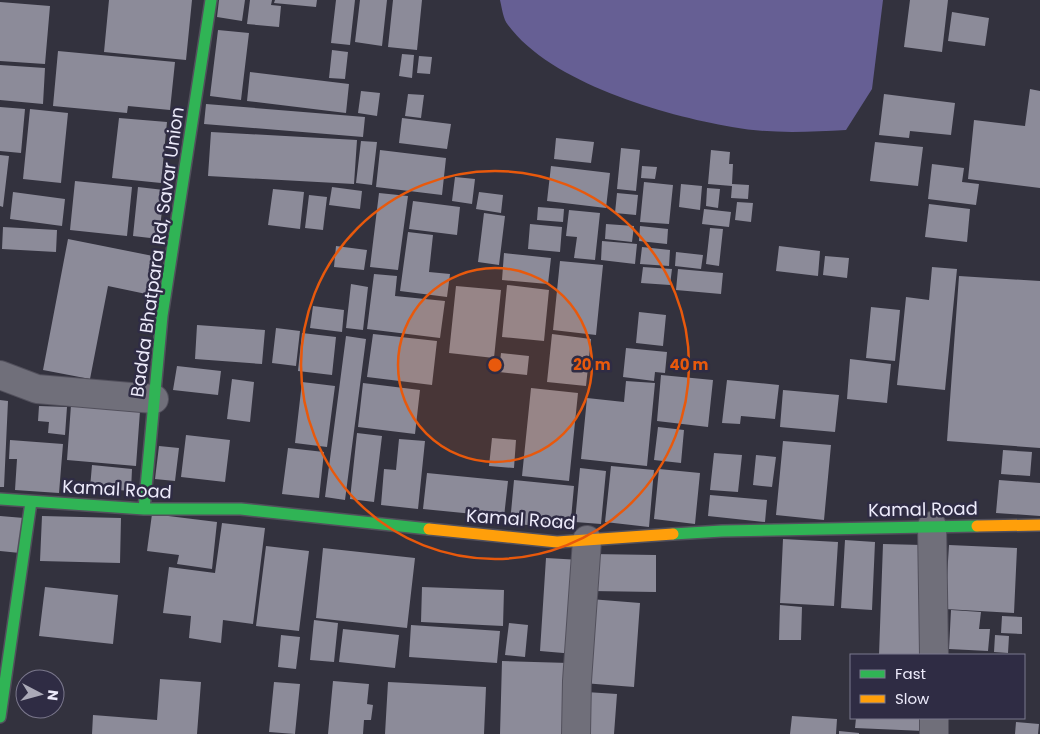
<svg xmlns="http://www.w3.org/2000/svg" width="1040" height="734" viewBox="0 0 1040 734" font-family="Poppins,sans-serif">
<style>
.water{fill:#665f94}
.building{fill:#8c8b99}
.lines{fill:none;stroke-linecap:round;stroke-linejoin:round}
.street-casing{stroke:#52505c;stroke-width:30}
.fast-casing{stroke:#52505c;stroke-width:14}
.slow-casing{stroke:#52505c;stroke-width:14}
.street{stroke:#706f7a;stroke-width:28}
.fast{stroke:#30b455;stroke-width:11}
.slow{stroke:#ff9f0a;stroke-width:11}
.ring{fill:none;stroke:#e8590c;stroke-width:2.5}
.labels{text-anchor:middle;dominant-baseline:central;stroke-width:5;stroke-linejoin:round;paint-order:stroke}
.street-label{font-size:18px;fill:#eceafa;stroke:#2f2c44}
.centre{fill:#e8590c;stroke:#2f2c44;stroke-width:2.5}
.ring-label{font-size:15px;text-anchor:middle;font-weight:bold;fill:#e8590c;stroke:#2f2c44;stroke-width:5;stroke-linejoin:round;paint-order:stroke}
</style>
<rect width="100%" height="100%" fill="#33323e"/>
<path class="water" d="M500,0H883L872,89L846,130C808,132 769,134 732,127C663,115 551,83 508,25C503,19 502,8 500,0Z"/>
<path class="building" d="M109,0H192L186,60L104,52Z
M219,0H245L242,21L217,17Z
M250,0H272L271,5L281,6L279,27L247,24Z
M275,0H317L316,7L274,3Z
M336,0H355L350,45L331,43Z
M360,0H387L382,46L355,42Z
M393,0H422L417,50L388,47Z
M910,0H948L942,52L904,47Z
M0,2L50,6L45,64L0,61Z
M952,12L989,18L985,46L948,41Z
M218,30L249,33L241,100L210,96Z
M332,50L348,52L345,79L329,78Z
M58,51L175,62L170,110L128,106L127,113L53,106Z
M402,54L414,55L412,78L399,76Z
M419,56L432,57L430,74L417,73Z
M0,65L45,68L43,104L0,100Z
M250,72L349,84L346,113L247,101Z
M1030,89L1040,91V188L968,179L974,120L1025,126Z
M361,91L380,93L377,116L358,113Z
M408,94L424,95L421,118L405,116Z
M884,94L955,103L951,135L910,131L909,138L879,135Z
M206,104L365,117L363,137L204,124Z
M0,107L25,109L21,153L0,151Z
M30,109L68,113L61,183L23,179Z
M119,118L167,122L161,183L112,178Z
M402,118L451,124L447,149L399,143Z
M211,132L357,140L354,184L208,176Z
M556,138L594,142L591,163L554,159Z
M361,141L377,142L372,185L356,183Z
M875,142L923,147L918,186L870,181Z
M621,148L640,150L636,191L617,189Z
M380,150L446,158L442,195L376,187Z
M711,150L730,152L729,164H733L732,184L749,185L748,199L731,198L732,186L708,184Z
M0,155L9,156L3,207L0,206Z
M932,164L964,168L962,182L979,184L976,205L928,199Z
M551,166L610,173L606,208L547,201Z
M642,166L657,167L655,179L641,178Z
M455,177L475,179L472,204L452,201Z
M75,181L132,187L127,236L70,230Z
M644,182L673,185L669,224L640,222Z
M681,184L702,186L700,210L679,207Z
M138,187L164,190L159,239L133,236Z
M332,187L362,191L360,209L329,205Z
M707,188L720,189L718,208L706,206Z
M273,189L304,192L300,229L268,225Z
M13,192L65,199L62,226L10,219Z
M479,192L503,195L501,213L476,209Z
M379,193L408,196L398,270L370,267Z
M617,193L638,195L636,215L615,213Z
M309,195L327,197L323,230L305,228Z
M413,201L460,207L457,235L409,229Z
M737,202L753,203L751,222L735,220Z
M929,204L970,209L967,242L925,237Z
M538,207L564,209L563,222L537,220Z
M704,209L731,212L729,227L702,224Z
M569,210L600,213L595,260L574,258L577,237L566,236Z
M484,213L505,216L499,265L478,262Z
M530,224L562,227L560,252L528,249Z
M606,224L634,226L632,242L605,239Z
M640,226L668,229L667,244L639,241Z
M3,227L57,230L56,252L2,249Z
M710,228L723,229L719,266L706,264Z
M408,232L433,235L429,272L450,274L447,297L400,291Z
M68,239L158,257L151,295L108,286L90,379L43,370Z
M602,241L637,244L635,264L601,260Z
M336,246L367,250L364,270L334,267Z
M779,246L820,251L818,276L776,271Z
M642,247L670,250L669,266L640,264Z
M676,252L703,255L701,269L675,266Z
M504,253L551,258L548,284L502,280Z
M825,256L849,258L847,278L823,275Z
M560,261L603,265L596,335L553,330Z
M643,267L672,269L670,285L641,283Z
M932,267L957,269L945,390L897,385L906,297L929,300Z
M678,269L723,273L721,294L676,290Z
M374,274L397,276L395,296L445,301L440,338L367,329Z
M959,276L1040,281V448L947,441Z
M351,284L368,287L363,330L346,328Z
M507,285L549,290L544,341L502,337Z
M456,286L501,290L494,358L449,353Z
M313,306L344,310L342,332L310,328Z
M871,307L900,310L895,361L866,358Z
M639,312L666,315L663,346L636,343Z
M197,325L265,330L262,364L195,359Z
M276,328L300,331L296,366L272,363Z
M302,333L336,337L332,375L298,371Z
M373,334L437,341L432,385L367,377Z
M552,334L591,339L586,386L547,382Z
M346,336L366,339L345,500L325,497Z
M626,348L667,352L665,373L655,372L654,381L623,377Z
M501,353L529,356L527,375L499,372Z
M850,359L891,364L887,403L847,399Z
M177,366L221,371L218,395L173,390Z
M661,375L713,380L708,427L657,421Z
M232,379L254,382L250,422L227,419Z
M727,380L779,385L775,419L741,416L740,424L722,423Z
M626,381L655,383L647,466L581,459L587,398L624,402Z
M302,382L335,386L327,447L295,443Z
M363,383L420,390L415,434L358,427Z
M531,388L578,393L569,481L522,476Z
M783,390L839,395L835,432L780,427Z
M0,400L8,401L4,487H0Z
M71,405L140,411L136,466L67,460Z
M39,406L67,407L65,435L48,433L49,422L38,421Z
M658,427L684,430L681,463L654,460Z
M357,433L382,436L374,502L350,499Z
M186,435L230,440L225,482L181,477Z
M492,438L516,440L514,468L489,466Z
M399,439L425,441L418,509L381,505L384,469L396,470Z
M10,440L63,444L59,493L15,490L17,459H9Z
M783,441L831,445L824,520L776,515Z
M159,446L179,448L175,481L155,479Z
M288,448L324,452L319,498L282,494Z
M1003,450L1032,452L1030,476L1001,474Z
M714,453L742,455L738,492L710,490Z
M756,455L776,457L772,487L753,485Z
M92,465L132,469L131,491L90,488Z
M611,466L654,470L649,527L605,522Z
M580,468L606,471L601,524L575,522Z
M659,469L700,473L695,524L654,519Z
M427,473L508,481L504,517L423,509Z
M514,480L574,486L570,530L510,523Z
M999,480L1040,483V516L996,513Z
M710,495L767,500L765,522L708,516Z
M152,514L217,522L212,569L177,564L179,555L147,551Z
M0,516L24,518L20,553L0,551Z
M42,516L121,518L120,563L40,561Z
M222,523L265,528L253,624L223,620L221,643L189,638L191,616L163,613L169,567L215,573Z
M783,539L838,542L834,606L780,603Z
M845,540L875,542L872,610L841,608Z
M883,544L922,545L919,655H879Z
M949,545L1017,548L1014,613L945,609Z
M266,546L309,551L299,631L256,626Z
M323,548L415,558L407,628L316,618Z
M592,554L656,555V592L591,591Z
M546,558L581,560L575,654L540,651Z
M45,587L118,595L113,644L39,636Z
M422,587L504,590L503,626L421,622Z
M590,599L640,603L634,687L583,683Z
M780,605L802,607L801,640H779Z
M951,610L981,612L979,629H990L988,651L949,649Z
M1002,616L1022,617V634L1001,633Z
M314,620L338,623L334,662L310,660Z
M509,623L528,625L525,657L505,655Z
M411,625L500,631L497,663L409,657Z
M343,629L399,635L395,668L339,662Z
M281,635L300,637L296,669L278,667Z
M995,635L1009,636L1008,653L994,652Z
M502,661L569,663L567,734H500Z
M160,679L201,682L197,734H92L93,715L157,720Z
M333,681L369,684L367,704L373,705L371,720H364L363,734H328Z
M274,682L300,684L295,734L269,732Z
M388,682L486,687L484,734H385Z
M586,692L617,694L614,734H582Z
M792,716L837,719L836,734H790Z
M856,718H924V731L855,728Z
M1016,722L1039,724L1038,734H1015Z
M839,731L859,733V734H839Z"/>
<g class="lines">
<defs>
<path id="street" d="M0,375L37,389L154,399
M932,526L934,655
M576,734L577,681L587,540
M934,734V718"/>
<path id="fast" d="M0,499L144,509H241L429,529
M144,509L162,316L211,0
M673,534L722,531L977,526
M0,717L31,502"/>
<path id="slow" d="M977,526L1040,525
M429,529L557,542L673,534"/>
</defs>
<use href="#street" class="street-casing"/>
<use href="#fast" class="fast-casing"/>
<use href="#slow" class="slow-casing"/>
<use href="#street" class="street"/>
<use href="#fast" class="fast"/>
<use href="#slow" class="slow"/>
</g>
<circle cx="495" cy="365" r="97" fill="#e8590c" fill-opacity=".12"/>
<g class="ring">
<circle cx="495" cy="365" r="97"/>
<circle cx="495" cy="365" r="194"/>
</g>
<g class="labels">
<g class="street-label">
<text transform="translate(157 252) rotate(-82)">Badda Bhatpara Rd, Savar Union</text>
<text transform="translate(117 489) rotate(3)">Kamal Road</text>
<text transform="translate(923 509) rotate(-1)">Kamal Road</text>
<text transform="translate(521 519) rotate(4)">Kamal Road</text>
</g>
</g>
<circle cx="495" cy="365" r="8" class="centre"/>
<g class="ring-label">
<text x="592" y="370">20 m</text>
<text x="689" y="370">40 m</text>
</g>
<rect x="850" y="654" width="175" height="65" fill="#2f2c44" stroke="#7b788d"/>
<rect x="860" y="670" width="25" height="8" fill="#30b455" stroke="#7b788d"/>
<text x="895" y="679" font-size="15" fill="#eceafa">Fast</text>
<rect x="860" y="695" width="25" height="8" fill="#ff9f0a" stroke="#7b788d"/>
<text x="895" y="704" font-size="15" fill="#eceafa">Slow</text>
<g transform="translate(40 694) rotate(96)"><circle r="24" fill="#2f2c44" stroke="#7b788d"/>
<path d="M0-4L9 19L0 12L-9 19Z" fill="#abaab8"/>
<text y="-8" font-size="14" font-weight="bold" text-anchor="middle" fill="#eceafa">N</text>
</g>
</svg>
